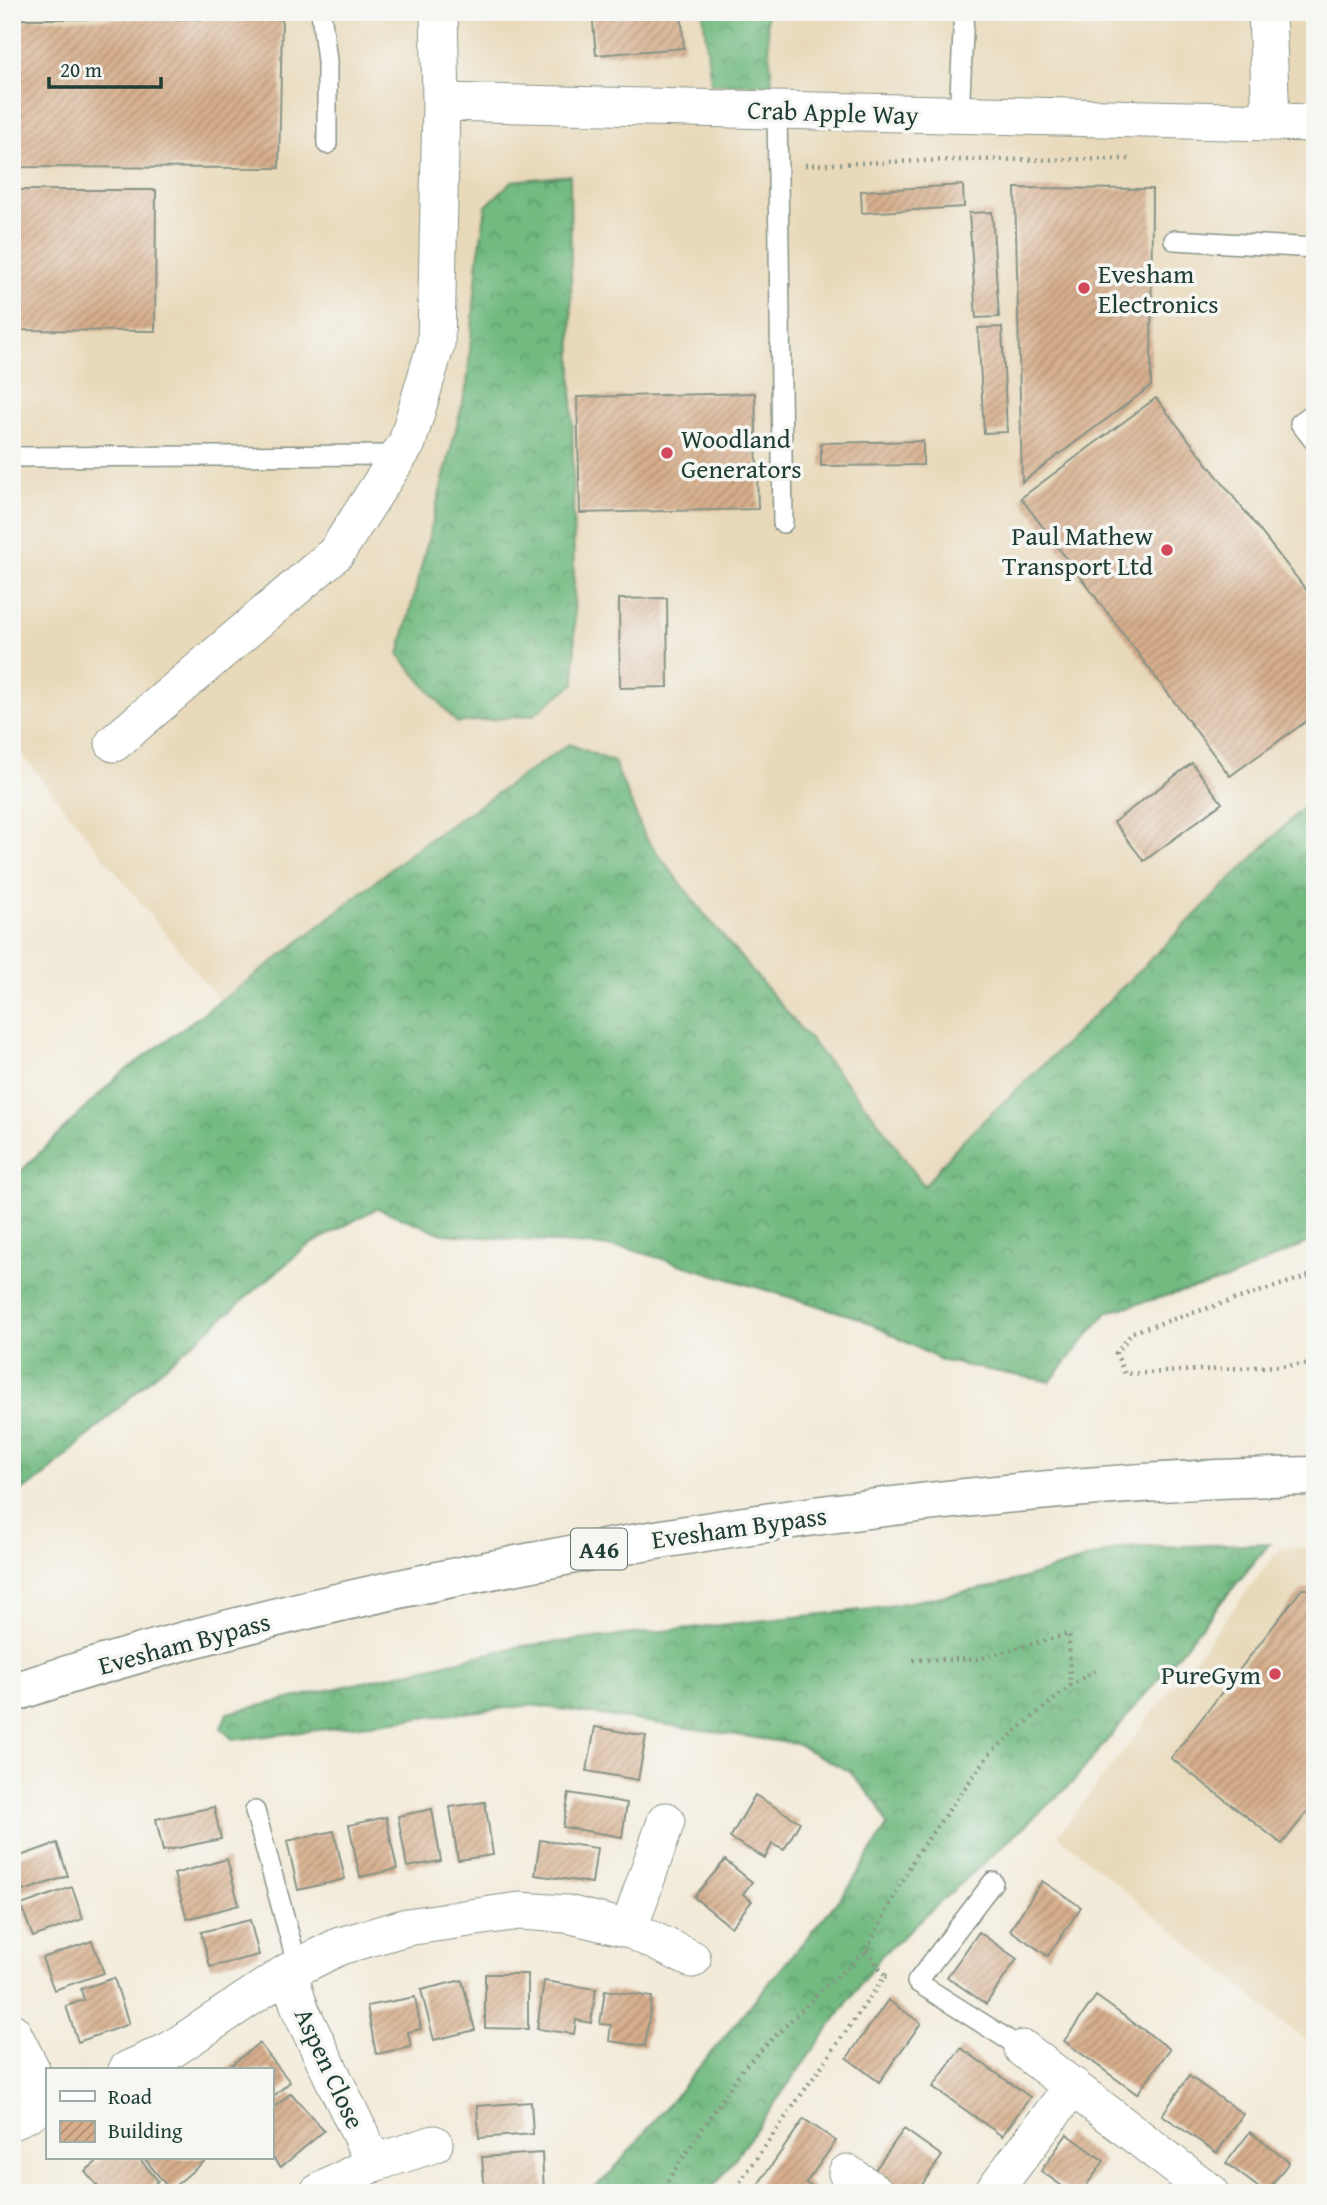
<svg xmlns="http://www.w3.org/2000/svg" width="1327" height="2205" viewBox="0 0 1327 2205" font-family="'Gentium Book Plus',serif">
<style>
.built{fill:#e8d9ba}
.forest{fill:url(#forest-crowns);stroke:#487c5a;stroke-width:2}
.building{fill:url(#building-hatch)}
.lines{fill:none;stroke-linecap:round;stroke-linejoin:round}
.service-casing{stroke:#899487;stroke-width:22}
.minor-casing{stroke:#899487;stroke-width:39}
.trunk-casing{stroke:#899487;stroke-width:41}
.path{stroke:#899487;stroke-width:4.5;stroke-dasharray:2 5;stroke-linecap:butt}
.service{stroke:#fff;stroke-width:19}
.minor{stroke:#fff;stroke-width:37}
.trunk{stroke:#fff;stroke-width:38}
.poi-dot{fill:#d1495b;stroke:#f6f6f2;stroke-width:2.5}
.labels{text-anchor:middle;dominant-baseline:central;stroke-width:7;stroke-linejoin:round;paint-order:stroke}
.shield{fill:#f6f6f2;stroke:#60746d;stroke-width:2}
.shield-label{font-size:24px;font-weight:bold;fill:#1f3d34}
.street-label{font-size:26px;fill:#1f3d34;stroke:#f6f6f2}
.poi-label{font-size:26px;fill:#1f3d34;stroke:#f6f6f2;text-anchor:start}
</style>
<defs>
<pattern id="forest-crowns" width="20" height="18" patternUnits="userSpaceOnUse" patternTransform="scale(1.75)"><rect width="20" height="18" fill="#71ba80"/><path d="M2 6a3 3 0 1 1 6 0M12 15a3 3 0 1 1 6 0" fill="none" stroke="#5c986a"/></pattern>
<pattern id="building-hatch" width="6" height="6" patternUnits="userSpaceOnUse" patternTransform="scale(1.75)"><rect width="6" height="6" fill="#d7ae8c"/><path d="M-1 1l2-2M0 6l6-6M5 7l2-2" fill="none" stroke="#ae8f73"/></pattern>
</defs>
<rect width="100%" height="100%" fill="#f6f6f2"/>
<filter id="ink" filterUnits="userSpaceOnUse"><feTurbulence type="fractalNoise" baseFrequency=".0143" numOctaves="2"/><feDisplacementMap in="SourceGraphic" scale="14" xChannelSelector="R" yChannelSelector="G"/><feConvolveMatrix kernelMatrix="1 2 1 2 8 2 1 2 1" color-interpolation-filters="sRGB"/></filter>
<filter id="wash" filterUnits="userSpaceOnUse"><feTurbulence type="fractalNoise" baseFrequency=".00686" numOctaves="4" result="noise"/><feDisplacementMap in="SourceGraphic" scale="28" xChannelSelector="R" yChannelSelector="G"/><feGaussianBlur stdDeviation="1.57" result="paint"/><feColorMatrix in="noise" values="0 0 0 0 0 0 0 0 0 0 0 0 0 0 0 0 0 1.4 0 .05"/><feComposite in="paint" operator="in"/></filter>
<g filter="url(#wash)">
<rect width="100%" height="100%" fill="#f3ebda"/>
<path class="built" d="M12,12H1315V796L924,1186L569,744L220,1001L12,743Z
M1281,1547L1315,1549V2049L1058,1835Z"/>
<path class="forest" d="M703,12H766L772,84H711Z
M570,175L575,683L533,715L457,723L399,655L467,385L478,259L486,206L512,181Z
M569,744L614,762L645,837L705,915L875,1117L924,1186L960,1143L1064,1045L1315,796V1239L1229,1279L1107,1312L1050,1382L943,1361L859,1318L626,1248L443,1234L377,1208L306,1247L149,1380L42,1478L12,1497V1180L118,1076L281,956L421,845Z
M1270,1543L1072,1783L881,1956L720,2179L705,2193H587L610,2174L850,1886L887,1826L878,1804L849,1771L796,1744L532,1705L233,1740L221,1728L227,1713L521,1646L871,1609L997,1586L1122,1548Z"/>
<g id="blocks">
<path class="building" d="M592,12H681L684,48L596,55Z
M12,19H282L279,168L12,167Z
M963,185L964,207L862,213L861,191Z
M1015,188L1152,189L1151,386L1022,482Z
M12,190H156L155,331L12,330Z
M992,212L999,317L976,318L969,213Z
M1002,327L1007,432L984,433L978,328Z
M755,393L758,509L580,513L577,397Z
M1156,398L1315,601V715L1230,776L1021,498Z
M923,441V465L821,466V443Z
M667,598L668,687L620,688L619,599Z
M1192,763L1222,803L1144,861L1114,822Z
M1302,1589H1315V1802L1282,1844L1171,1758Z
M595,1727L646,1736L638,1780L587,1771Z
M569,1793L627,1803L622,1837L563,1827Z
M755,1795L800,1822L784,1850L772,1844L765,1858L730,1838Z
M485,1802L493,1855L458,1860L450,1807Z
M214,1807L221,1839L163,1851L156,1819Z
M432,1809L441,1861L407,1867L398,1816Z
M386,1817L397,1869L360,1877L349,1825Z
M334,1831L345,1879L298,1890L287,1841Z
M540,1840L597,1848L592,1883L535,1875Z
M57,1843L68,1876L18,1893L12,1877V1859Z
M227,1859L239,1905L187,1919L174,1874Z
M725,1860L752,1882L743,1894L752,1901L731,1927L694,1897Z
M1042,1881L1081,1907L1048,1956L1010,1930Z
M72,1887L83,1919L33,1937L21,1905Z
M250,1920L259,1955L210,1967L201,1932Z
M979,1932L1017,1959L986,2004L947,1977Z
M92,1941L104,1973L54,1990L42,1958Z
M485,1974H528V2029L485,2028Z
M114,1978L129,2024L78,2042L66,2006L84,2000L81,1989Z
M462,1980L475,2030L434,2040L421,1990Z
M544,1981L596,1989L591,2023L576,2020L574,2034L537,2029Z
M605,1990L652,1997L645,2046L609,2041L611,2025L600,2024Z
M1096,1996L1170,2049L1137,2094L1064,2041Z
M415,1997L421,2029L408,2032L411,2047L376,2054L367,2006Z
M888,2000L921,2023L879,2082L847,2058Z
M259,2043L290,2082L271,2098V2070H225Z
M961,2048L1030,2097L1002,2136L933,2087Z
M1189,2076L1243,2114L1217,2153L1162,2115Z
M291,2093L324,2131L281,2167L271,2156V2110Z
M531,2102L533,2134L479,2138L477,2106Z
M804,2119L836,2141L806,2183L819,2193H752Z
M904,2129L942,2156L916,2193H902L873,2173Z
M1250,2132L1289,2162L1266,2193L1226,2163Z
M1067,2134L1104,2161L1081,2193H1072L1041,2171Z
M542,2153L544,2193H485L482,2157Z
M102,2158H139L158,2181L144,2193H103L85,2171Z
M144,2158H206L207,2159L170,2190Z"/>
</g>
</g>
<g filter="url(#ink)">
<use href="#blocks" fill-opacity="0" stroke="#899487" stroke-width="2"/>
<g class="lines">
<defs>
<path id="service" d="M321,12L327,61V144
M777,110L783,523
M959,117L964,12
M1174,240L1315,248
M1315,412L1300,423L1315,442
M12,457L400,455
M255,1811L298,1967
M993,1882L917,1982L1023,2049"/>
<path id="minor" d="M439,12L441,102L1315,123
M1267,12L1271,122
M114,743L336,553L407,443L436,344L441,102
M629,1929L666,1821
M288,1972L301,2011L374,2163
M12,2032L31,2069L43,2105
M1023,2049L1211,2193
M127,2070L171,2050L288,1972L340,1946L407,1927L519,1911L567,1914L629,1929L692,1959
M12,2121L47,2103
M847,2173L876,2193
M318,2193L374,2163L434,2144
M992,2193L1073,2086"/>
<path id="trunk" d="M12,1693C178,1637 350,1597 522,1564C783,1514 1048,1481 1315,1476"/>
</defs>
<use href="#service" class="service-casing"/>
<use href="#minor" class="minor-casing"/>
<use href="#trunk" class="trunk-casing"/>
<path class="path" d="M805,165L950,160L1132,159
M1315,1274L1133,1332L1116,1353L1125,1374L1315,1364
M913,1660L978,1659L1069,1634L1070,1685
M866,1951L885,1975
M664,2193L662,2189L743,2068L826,1986L866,1951L916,1855L991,1752L1070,1686L1096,1670
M732,2193L885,1976L891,1977"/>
<use href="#service" class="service"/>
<use href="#minor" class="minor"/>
<use href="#trunk" class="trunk"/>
</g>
</g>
<g class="poi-dot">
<circle cx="1084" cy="288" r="7"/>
<circle cx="667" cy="453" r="7"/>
<circle cx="1167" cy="550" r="7"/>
<circle cx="1275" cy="1674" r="7"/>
</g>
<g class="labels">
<rect class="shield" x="571" y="1528.5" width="56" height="41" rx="5"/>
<g class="shield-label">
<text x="599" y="1549">A46</text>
</g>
<g class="street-label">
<text transform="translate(833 112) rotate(2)">Crab Apple Way</text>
<text transform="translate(739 1527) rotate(-8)">Evesham Bypass</text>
<text transform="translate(184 1643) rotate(-15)">Evesham Bypass</text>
<text transform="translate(330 2068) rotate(65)">Aspen Close</text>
</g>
<g class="poi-label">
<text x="1098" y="273">Evesham<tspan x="1098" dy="30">Electronics</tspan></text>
<text x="681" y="438">Woodland<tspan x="681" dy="30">Generators</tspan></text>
<text x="1153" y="535" text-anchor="end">Paul Mathew<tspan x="1153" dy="30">Transport Ltd</tspan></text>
<text x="1261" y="1674" text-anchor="end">PureGym</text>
</g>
</g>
<rect width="1327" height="2205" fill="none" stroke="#f6f6f2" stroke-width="42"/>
<rect x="46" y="2068" width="228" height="91" fill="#f6f6f2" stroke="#a0aca6" stroke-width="2"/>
<rect x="60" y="2091" width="35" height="10" fill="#ffffff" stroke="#a0aca6" stroke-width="2"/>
<text x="108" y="2104" font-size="21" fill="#1f3d34">Road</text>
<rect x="60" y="2121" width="35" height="21" fill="url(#building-hatch)" stroke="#a0aca6" stroke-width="2"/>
<text x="108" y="2138" font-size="21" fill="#1f3d34">Building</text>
<path d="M49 77v10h112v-10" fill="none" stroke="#1f3d34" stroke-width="3.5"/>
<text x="60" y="77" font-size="21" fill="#1f3d34" stroke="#f6f6f2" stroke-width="5" paint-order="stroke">20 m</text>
</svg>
